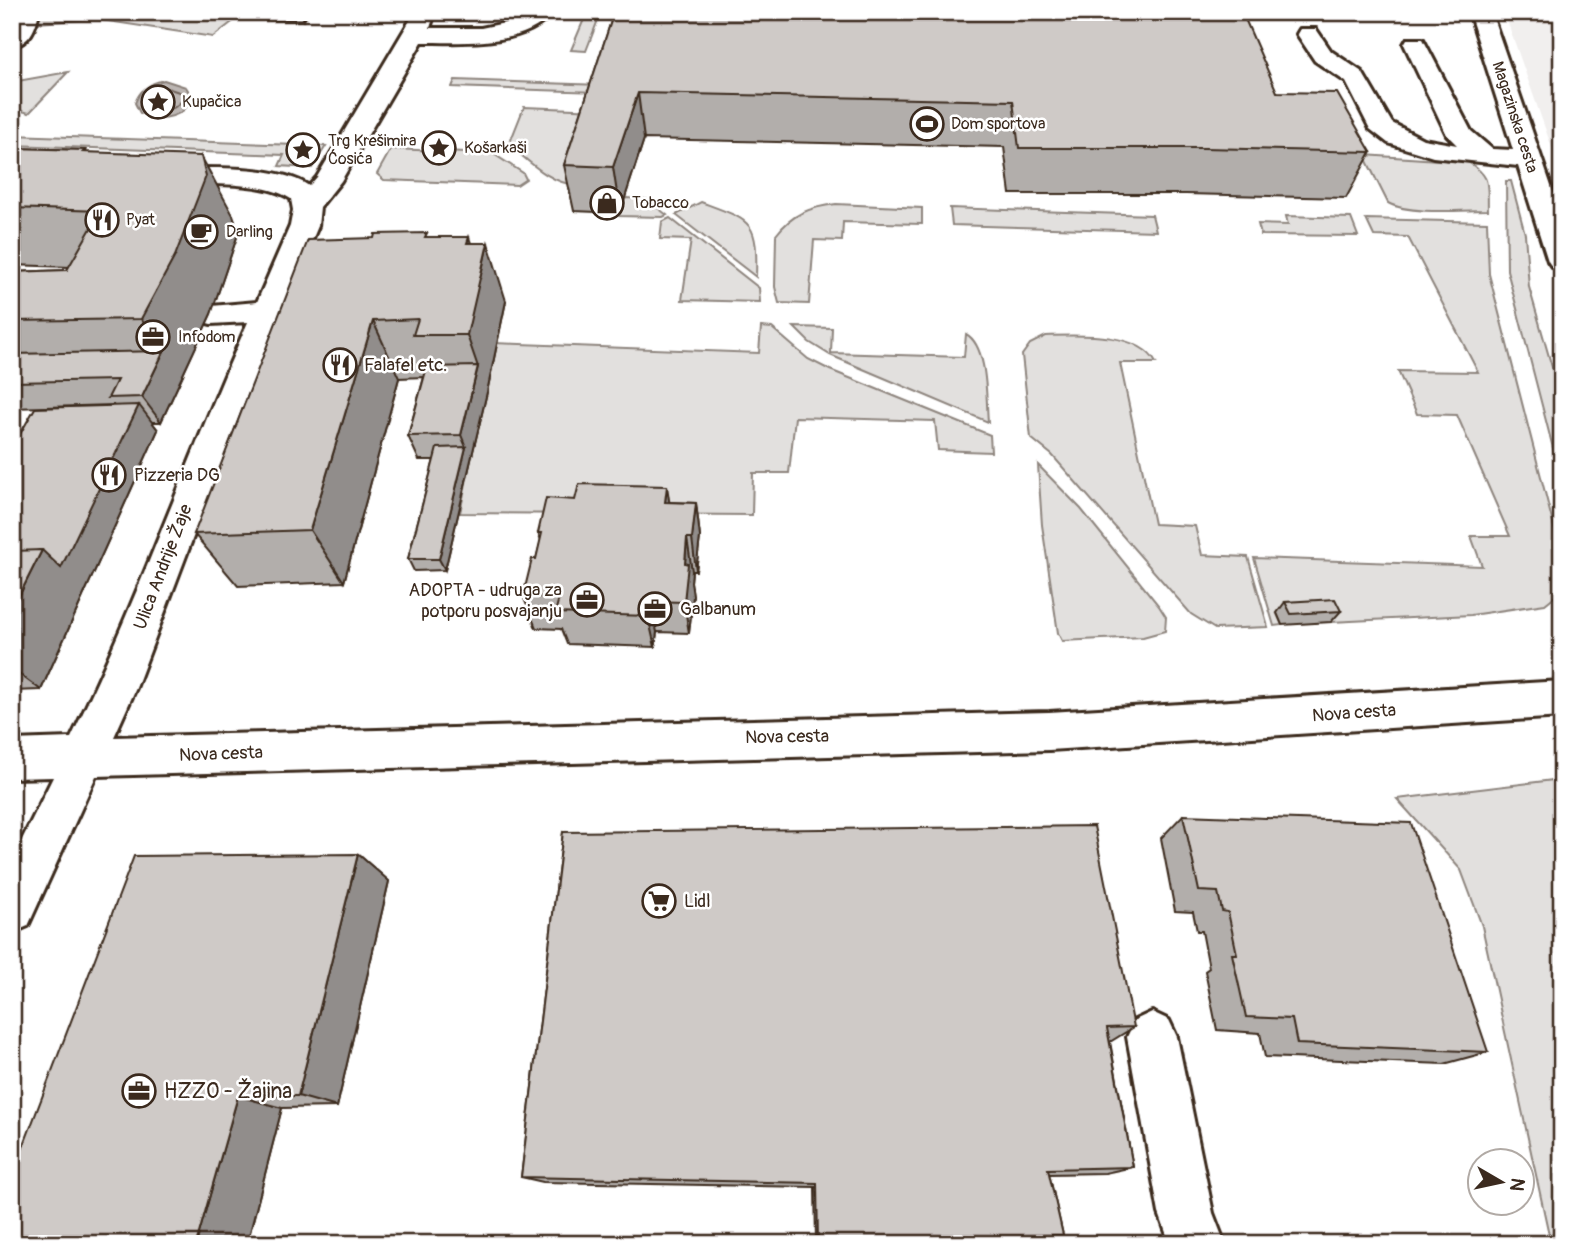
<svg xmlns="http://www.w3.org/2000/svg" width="1574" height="1256" viewBox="0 0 1574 1256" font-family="Pangolin,sans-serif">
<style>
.built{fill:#f1efee}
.green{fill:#e2e0de;stroke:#8e857e;stroke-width:2}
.water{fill:#bcb6b3;stroke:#887e77;stroke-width:2}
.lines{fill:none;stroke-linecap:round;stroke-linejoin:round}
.shore{stroke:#6f625a;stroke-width:2}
.minor-casing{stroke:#3b2a1e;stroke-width:6}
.minor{fill:#fff;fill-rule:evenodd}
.wall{fill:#b2aeab;stroke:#3b2a1e;stroke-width:2}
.shaded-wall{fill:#918d8b;stroke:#3b2a1e;stroke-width:2}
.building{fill:#cfcac7;stroke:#3b2a1e;stroke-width:2}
.labels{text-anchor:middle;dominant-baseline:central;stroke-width:5;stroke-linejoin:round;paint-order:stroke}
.far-poi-label{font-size:16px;fill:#3b2a1e;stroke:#fff;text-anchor:start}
.far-street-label{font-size:16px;fill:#3b2a1e;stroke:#fff}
.poi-label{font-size:18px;fill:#3b2a1e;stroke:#fff;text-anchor:start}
.street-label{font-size:18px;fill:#3b2a1e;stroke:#fff}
.near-poi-label{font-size:21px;fill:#3b2a1e;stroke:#fff;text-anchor:start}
</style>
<rect width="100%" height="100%" fill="#fff"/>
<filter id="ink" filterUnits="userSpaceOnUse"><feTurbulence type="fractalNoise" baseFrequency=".0143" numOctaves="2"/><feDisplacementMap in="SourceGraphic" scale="14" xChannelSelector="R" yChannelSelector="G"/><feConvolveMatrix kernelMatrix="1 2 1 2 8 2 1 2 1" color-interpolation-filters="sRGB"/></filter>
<g filter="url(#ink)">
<path class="built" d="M1504,12H1562V176L1558,165Z"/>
<path class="green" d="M40,12H245L213,37L95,19L37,23Z
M587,12H601L586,51L571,50Z
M68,72L29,113L12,108V82Z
M455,80L601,85L599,92L452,87Z
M524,107L599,110L576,185C549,183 529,161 509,145Z
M12,135L326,146L312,168L279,166L284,155L12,145Z
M391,149L492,153L523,173L526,179L517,185L384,180L377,174Z
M1364,155L1468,162C1492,177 1487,184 1488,210C1462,210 1410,215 1388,203Z
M1506,181H1511L1525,234L1529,287L1562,402V483L1507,270Z
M625,198L646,199L667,215L663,217L619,216Z
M701,202C752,221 758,220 756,277L676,215Z
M836,204L922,208V224L843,222L842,241L814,240L809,304L779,303L775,287L776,235C792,214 810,207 836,204Z
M950,208L1152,215L1156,231L952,225Z
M1286,216L1351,218L1358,236L1261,235L1258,224L1288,225Z
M670,218L759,288L760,302L682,300L691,240L660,239L662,222Z
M1366,219L1487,222L1489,274L1561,555L1560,592L1545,604L1471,615L1331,622L1277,614L1282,625L1274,626L1254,558L1482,566L1471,536H1510L1457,415L1417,414L1398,371L1478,372L1408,237L1374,236Z
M761,327L772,328L808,359L830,370L990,435L991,452L938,450L935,421L795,417L789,473H753L752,515L460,513L494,343L759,353Z
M794,327L832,328L831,353L964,357L966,334C988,346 986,398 988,422L830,355L809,342Z
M1046,336C1078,335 1139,331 1156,363H1120L1154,524L1195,526L1202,555L1248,557L1268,627L1215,629L1191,614L1052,455L1031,438L1022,355L1030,344Z
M1038,465L1081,509L1159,606L1166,617L1165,631L1143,637L1062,641L1058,633L1042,525Z
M1562,779V1244H1551L1482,926L1461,870L1397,799Z"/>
<path class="water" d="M164,80L186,87L191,95C190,118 157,123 140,113L135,103C140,89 150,83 164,80Z"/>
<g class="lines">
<path class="shore" d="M164,87L182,93L184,98C174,112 161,114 145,108L143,104L151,92Z"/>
<defs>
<path id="minor" d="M17,12H39C35,29 31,42 12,47V28Z
M415,12H435L430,28H481L505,23L526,12H552C528,47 459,42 422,42L341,181L320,207L318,226L243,405L136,688L114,737L1049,712L1562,681V717L1049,750L96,776L28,926L12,933V860L53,777L12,778V740L71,738C137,603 187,459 248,322L211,324L200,321L196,314L200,307L257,302L290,226L293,210L291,199C263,179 196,185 161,184L152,182L148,176L152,170L161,168C201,169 275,163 309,186L317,177Z
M1469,12H1491L1562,218V270L1552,267L1548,261L1518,166L1433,157L1388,143L1370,129L1346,82L1315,61L1297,34L1300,29H1316L1331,51L1362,72L1392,123L1423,139L1457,145L1447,135L1404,44L1407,39H1423L1471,131L1492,149L1513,150Z
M1152,1012L1169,1020L1177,1037L1213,1213L1225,1244H1170L1159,1213L1127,1037L1135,1020Z"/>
</defs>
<use href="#minor" class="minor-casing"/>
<use href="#minor" class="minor"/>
</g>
<path class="wall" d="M266,12H309L304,20H270Z
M614,12L1277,92L1371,152L1346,198L1186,194H1010L1004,147L644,139L620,213L574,211L564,165Z
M12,148L85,150L87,153L233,215L238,234L211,314L161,422H152L158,430L41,690L12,691V448L114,405L12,408V272L67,270L69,267L12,265Z
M428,237L471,243L506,301L487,392L445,570L414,571L408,559L434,460H419L408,436L424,377L399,378L344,582L238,586L194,534Z
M670,502L696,503L700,537L696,571H692L691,582L693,596L689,633L657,632L655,647L567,644L561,629L536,628L523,596L536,559L541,540L538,533Z
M1285,602L1341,611L1331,622L1282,625L1277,613Z
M1183,815L1488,1052L1444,1064L1265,1057L1260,1033L1217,1030L1205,971L1209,968L1202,931H1197L1193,912L1175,911L1161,838Z
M563,832L1134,1027L1110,1042L1133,1167L1105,1173L1049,1174L1063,1235L816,1242L815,1187L543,1182L521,1177Z
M358,854L389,881L337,1107L282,1108L247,1244H12Z"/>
<path class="shaded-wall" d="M301,12H309L304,20Z
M638,93L644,139L620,213L613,167Z
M201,156L233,215L238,234L211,314L161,422L142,397L164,351L141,319Z
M469,237L481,275L488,243L506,301L487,392L445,570L439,559L466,447L461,435L478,367L467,335V243Z
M373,321L399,378L344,582L310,530Z
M139,405L158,430L41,690L12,669V610L42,550Z
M667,486L672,520L665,502Z
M696,503L700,537L696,571L692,538Z
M687,538L692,571L691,582L693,596L689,633L684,602L685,563Z
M650,601L657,632L655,647L648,616Z
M358,854L389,881L337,1107L298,1096Z
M238,1096L282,1108L247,1244H196Z"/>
<path class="building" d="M614,12H1242L1277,92L1337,93L1371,152L1204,148H1019L1013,101L638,93L613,167L564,165Z
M12,148L85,150L83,152L201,156L206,176L175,256L141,319L12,321V272L67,270L101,211L12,208Z
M427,233L425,237H469L467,243H488L467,335H413L418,319L373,321L310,530L194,534L308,240L374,238L375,234Z
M164,351L142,397L108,398L117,380L12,382V354Z
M478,366L461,435L408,436L427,367Z
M139,405L61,568L42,550L12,551V448L35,408Z
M466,447L439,559H408L437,448Z
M579,484L667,486L665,502L696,503L692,538H687L685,563L688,564L684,602L650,601L648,616L555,613L559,598L523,596L532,559H536L542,533H538L546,498L575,500Z
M42,550L12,610V551Z
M1335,599L1341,611L1291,614L1285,602Z
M1183,815L1411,823L1488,1052L1297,1044L1292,1019L1246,1017L1232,954H1237L1228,912L1222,911L1218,892L1199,891Z
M1094,826L1134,1027L1107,1028L1133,1167L1048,1169L1063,1235L818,1242L817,1183L521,1177L563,832Z
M358,854L298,1096H238L196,1244H12V1176L134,856Z"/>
</g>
<defs>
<symbol id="sight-ring" viewBox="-11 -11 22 22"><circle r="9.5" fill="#fff" stroke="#3b2a1e" stroke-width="1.5"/><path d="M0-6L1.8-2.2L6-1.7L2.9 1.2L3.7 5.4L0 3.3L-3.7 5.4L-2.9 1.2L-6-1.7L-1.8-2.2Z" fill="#3b2a1e"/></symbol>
<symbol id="stadium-ring" viewBox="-11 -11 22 22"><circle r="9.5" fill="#fff" stroke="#3b2a1e" stroke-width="1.5"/><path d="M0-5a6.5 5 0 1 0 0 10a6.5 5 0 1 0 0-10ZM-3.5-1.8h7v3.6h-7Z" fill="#3b2a1e"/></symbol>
<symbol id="shop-ring" viewBox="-11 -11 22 22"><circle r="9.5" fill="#fff" stroke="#3b2a1e" stroke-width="1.5"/><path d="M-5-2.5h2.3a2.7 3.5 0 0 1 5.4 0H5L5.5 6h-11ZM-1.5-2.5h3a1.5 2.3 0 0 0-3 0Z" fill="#3b2a1e"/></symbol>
<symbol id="restaurant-ring" viewBox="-11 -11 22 22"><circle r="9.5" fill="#fff" stroke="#3b2a1e" stroke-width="1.5"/><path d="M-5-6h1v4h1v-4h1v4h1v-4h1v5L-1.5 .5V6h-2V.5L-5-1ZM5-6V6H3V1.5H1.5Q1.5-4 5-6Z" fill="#3b2a1e"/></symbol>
<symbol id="cafe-ring" viewBox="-11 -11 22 22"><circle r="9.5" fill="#fff" stroke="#3b2a1e" stroke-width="1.5"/><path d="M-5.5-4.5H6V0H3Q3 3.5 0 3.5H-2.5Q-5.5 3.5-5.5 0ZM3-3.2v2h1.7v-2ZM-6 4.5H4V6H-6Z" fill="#3b2a1e"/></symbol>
<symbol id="office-ring" viewBox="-11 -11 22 22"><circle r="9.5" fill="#fff" stroke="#3b2a1e" stroke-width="1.5"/><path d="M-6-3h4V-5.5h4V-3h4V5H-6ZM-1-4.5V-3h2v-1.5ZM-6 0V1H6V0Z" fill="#3b2a1e"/></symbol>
<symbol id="supermarket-ring" viewBox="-11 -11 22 22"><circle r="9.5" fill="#fff" stroke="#3b2a1e" stroke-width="1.5"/><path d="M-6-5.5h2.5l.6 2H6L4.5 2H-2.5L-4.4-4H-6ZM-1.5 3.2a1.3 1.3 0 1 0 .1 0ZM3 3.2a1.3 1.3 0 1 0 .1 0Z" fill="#3b2a1e"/></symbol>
</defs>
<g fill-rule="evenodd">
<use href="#sight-ring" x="139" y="83" width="38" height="38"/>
<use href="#stadium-ring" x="908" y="105" width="38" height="38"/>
<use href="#sight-ring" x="420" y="129" width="38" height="38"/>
<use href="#sight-ring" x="284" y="131" width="38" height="38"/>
<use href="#shop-ring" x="588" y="184" width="38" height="38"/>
<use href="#restaurant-ring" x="83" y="201" width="38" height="38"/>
<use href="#cafe-ring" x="182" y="213" width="38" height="38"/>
<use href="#office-ring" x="134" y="318" width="38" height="38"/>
<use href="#restaurant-ring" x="321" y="346" width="38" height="38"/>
<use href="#restaurant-ring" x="90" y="456" width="38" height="38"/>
<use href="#office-ring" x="568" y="581" width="38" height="38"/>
<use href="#office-ring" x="636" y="590" width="38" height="38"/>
<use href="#supermarket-ring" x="640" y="882" width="38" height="38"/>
<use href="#office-ring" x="120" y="1072" width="38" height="38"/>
</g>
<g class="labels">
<g class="far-poi-label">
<text x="182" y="102">Kupačica</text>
<text x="951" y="124">Dom sportova</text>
<text x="328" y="141">Trg Krešimira<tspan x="328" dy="18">Ćosića</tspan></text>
<text x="464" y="148">Košarkaši</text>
<text x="632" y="203">Tobacco</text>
<text x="126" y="220">Pyat</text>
<text x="226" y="232">Darling</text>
<text x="178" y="337">Infodom</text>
</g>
<g class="far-street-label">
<text transform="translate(1515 117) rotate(72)">Magazinska cesta</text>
</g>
<g class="poi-label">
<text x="364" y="365">Falafel etc.</text>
<text x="134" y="475">Pizzeria DG</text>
<text x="562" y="590" text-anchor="end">ADOPTA - udruga za<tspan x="562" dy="21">potporu posvajanju</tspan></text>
<text x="680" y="609">Galbanum</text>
<text x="684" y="901">Lidl</text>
</g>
<g class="street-label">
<text transform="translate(163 567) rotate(-69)">Ulica Andrije Žaje</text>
<text transform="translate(1354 713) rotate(-4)">Nova cesta</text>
<text transform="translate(787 737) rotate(-1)">Nova cesta</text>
<text transform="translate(221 754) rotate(-2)">Nova cesta</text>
</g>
<g class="near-poi-label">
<text x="164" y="1091">HZZO - Žajina</text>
</g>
</g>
<rect width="1574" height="1256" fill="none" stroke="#fff" stroke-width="42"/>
<rect x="21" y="21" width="1532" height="1214" fill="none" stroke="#3b2a1e" stroke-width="2.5" filter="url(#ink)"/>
<g transform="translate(1501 1182) rotate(99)"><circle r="33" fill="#ffffff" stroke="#b1aaa5" stroke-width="2"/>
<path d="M0-5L12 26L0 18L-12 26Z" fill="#3b2a1e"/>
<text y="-10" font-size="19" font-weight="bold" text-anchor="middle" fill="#3b2a1e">N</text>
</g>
</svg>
